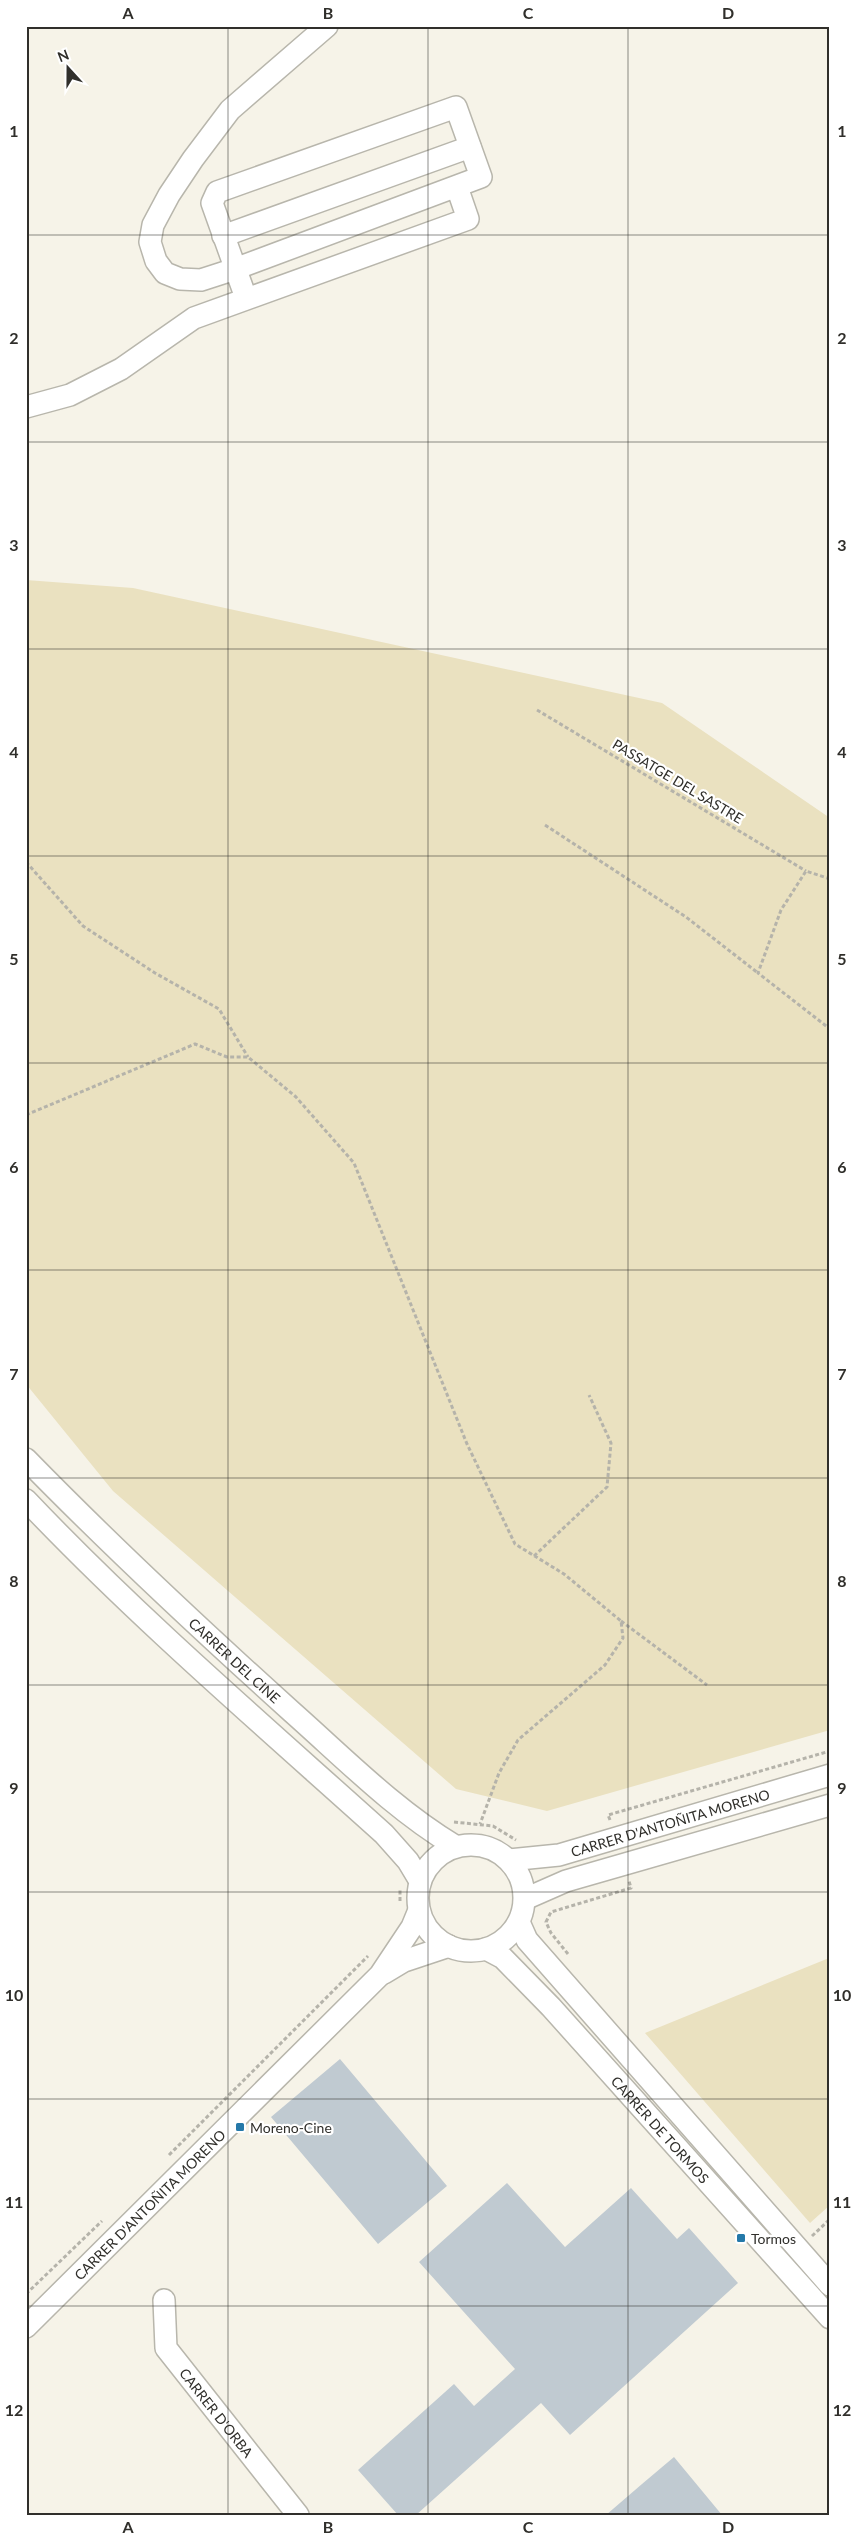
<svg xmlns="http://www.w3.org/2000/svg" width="856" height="2541" viewBox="0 0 856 2541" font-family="Lato,sans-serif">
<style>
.green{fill:#eae1c0}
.building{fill:#c0cad1}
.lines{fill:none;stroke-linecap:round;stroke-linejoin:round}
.minor-casing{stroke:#b8b6ac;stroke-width:24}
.path{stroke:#b5b3aa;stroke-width:3;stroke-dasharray:4 2.5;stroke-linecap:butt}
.minor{stroke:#fff;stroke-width:21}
.grid{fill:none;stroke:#302f2b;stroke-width:1;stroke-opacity:0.55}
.poi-dot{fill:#2579a9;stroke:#fff;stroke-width:2}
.labels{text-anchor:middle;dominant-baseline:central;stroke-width:4.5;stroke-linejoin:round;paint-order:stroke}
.street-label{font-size:14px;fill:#302f2b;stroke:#fff}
.poi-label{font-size:14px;fill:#302f2b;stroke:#fff;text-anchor:start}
.neatline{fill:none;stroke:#302f2b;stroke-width:2}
.grid-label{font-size:16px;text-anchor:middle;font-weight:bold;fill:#302f2b}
</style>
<rect width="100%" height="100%" fill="#f6f3e8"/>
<path class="green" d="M26,580L133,588L662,703L830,818V1730L547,1811L456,1789L113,1491L26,1384Z
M829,1958L830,2205L810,2223L645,2033Z"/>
<path class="building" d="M340,2059L447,2186L378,2244L271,2117Z
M507,2183L565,2247L631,2188L677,2239L689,2228L738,2283L570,2435L541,2403L416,2515H398L358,2470L454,2384L474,2406L515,2369L419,2262Z
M674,2457L722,2515H606L642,2484Z"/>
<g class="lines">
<defs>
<g id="minor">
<path d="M223,236L470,147"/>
<path d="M246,298L212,203L217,192L456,107L481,177L235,269L201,280L180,279L165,273L156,261L150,242L153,225L169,195L193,159L230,110L327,26"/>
<path d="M26,407L70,395L121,369L194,318L468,219L457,187"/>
<path id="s1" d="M26,1459C112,1547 201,1630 292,1712C345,1759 395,1810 455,1846"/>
<path d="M26,1500C138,1618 263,1725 384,1834L408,1861L420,1881"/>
<circle cx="471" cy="1898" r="53"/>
<path id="s2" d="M509,1860L559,1855L830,1775"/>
<path d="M525,1899L566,1881L830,1805"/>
<path d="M519,1922L527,1940L830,2285"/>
<path id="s3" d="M486,1949L503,1958L551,2007L830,2318"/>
<path d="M384,1973L404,1961L449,1946"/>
<path id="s4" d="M164,2300L166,2348L298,2515"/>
<path id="s5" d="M26,2327L380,1975L412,1927L419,1910"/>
</g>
</defs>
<use href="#minor" class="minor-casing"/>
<path class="path" d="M537,710L806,871
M545,825L686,917L758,973
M26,862L83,926L155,973L219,1009L248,1057
M830,879L806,871L781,910L758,973L830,1029
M26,1115L195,1044L227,1057H248L296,1097L354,1163L467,1444L515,1544L564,1574L621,1621L623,1638L605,1665L518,1740L499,1773L480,1824
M534,1556L607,1487L611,1443L589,1395
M621,1621L707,1685
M610,1820L608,1815L830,1751
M454,1822L493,1826L516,1840
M400,1901V1888
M568,1954L551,1933L546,1922L551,1912L631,1888L629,1881
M169,2155L368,1956
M812,2236L830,2219
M26,2294L102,2221"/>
<use href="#minor" class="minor"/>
</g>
<path class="grid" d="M228,26V2515M428,26V2515M628,26V2515M26,235H830M26,442H830M26,649H830M26,856H830M26,1063H830M26,1270H830M26,1478H830M26,1685H830M26,1892H830M26,2099H830M26,2306H830"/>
<g class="poi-dot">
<rect x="235" y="2122" width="10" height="10" rx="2.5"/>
<rect x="736" y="2233" width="10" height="10" rx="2.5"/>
</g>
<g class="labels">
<g class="street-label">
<text transform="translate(678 781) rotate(31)">PASSATGE DEL SASTRE</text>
<text stroke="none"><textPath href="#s1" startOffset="290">CARRER DEL CINE</textPath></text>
<text stroke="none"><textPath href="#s2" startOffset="166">CARRER D'ANTOÑITA MORENO</textPath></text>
<text stroke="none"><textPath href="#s3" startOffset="252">CARRER DE TORMOS</textPath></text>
<text stroke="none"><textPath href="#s5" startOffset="174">CARRER D'ANTOÑITA MORENO</textPath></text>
<text stroke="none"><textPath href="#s4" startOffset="130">CARRER D'ORBA</textPath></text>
</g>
<g class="poi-label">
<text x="250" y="2127">Moreno-Cine</text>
<text x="751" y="2238">Tormos</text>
</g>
</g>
<rect width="856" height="2541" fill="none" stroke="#ffffff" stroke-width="55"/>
<g transform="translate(68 68) rotate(339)" stroke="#ffffff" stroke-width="4" paint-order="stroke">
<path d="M0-4L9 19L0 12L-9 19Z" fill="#302f2b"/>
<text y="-8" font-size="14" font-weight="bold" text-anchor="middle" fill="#302f2b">N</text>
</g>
<rect x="28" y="28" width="800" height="2486" class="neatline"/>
<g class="grid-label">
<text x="128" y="19">A</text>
<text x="328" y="19">B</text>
<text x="528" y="19">C</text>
<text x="728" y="19">D</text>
<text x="14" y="137">1</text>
<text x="842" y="137">1</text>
<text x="14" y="344">2</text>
<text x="842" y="344">2</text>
<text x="14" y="551">3</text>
<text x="842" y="551">3</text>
<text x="14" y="758">4</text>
<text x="842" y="758">4</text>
<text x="14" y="965">5</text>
<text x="842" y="965">5</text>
<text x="14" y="1173">6</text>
<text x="842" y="1173">6</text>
<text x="14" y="1380">7</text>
<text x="842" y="1380">7</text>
<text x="14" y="1587">8</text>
<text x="842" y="1587">8</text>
<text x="14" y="1794">9</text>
<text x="842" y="1794">9</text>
<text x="14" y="2001">10</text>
<text x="842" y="2001">10</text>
<text x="14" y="2208">11</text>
<text x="842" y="2208">11</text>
<text x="14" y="2416">12</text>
<text x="842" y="2416">12</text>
<text x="128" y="2533">A</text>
<text x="328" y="2533">B</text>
<text x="528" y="2533">C</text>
<text x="728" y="2533">D</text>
</g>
</svg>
